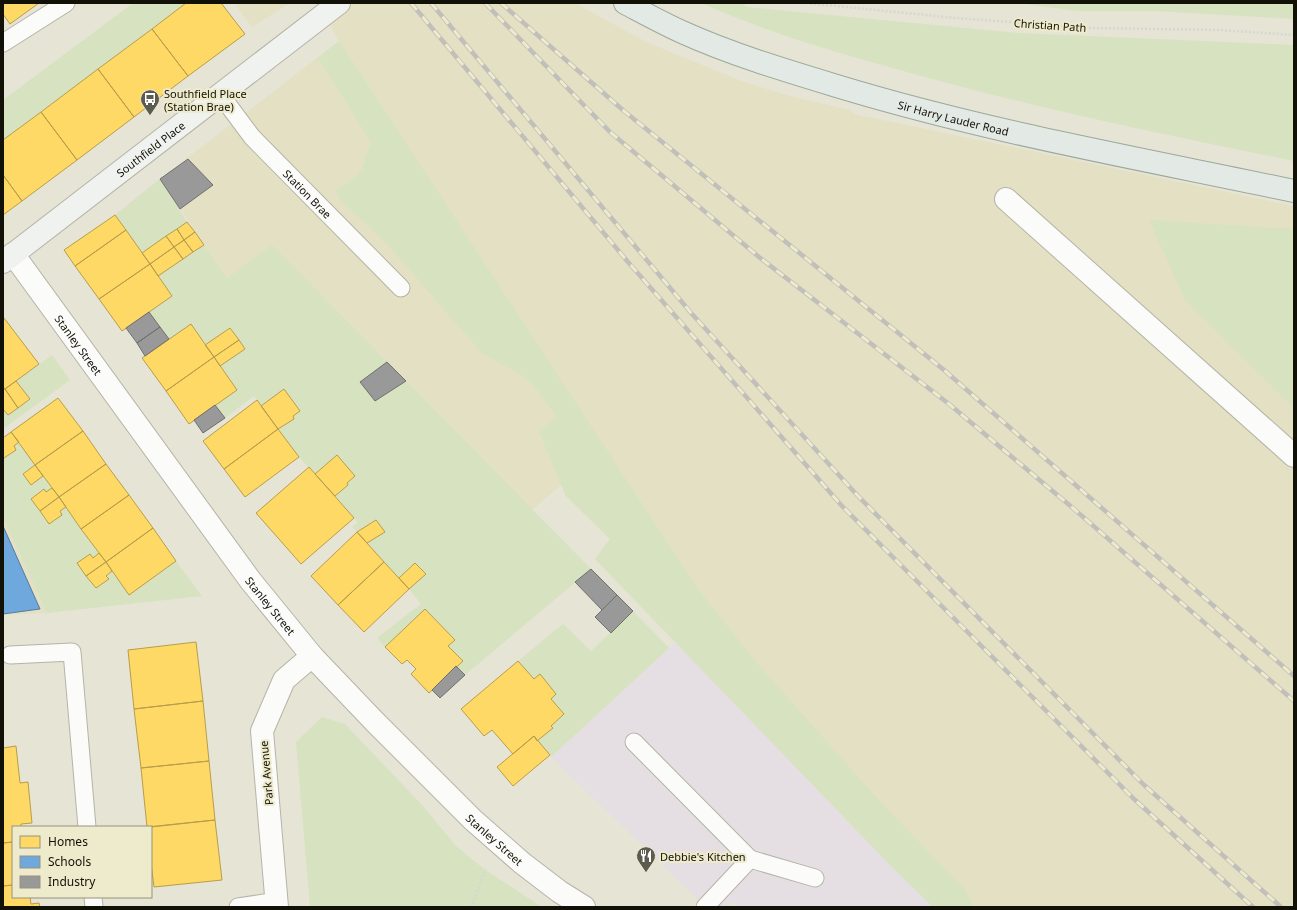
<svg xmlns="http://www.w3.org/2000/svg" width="1297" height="910" viewBox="0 0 1297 910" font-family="'Noto Sans',sans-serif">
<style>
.commercial{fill:#e5dee2}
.built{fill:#e4e0c4}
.green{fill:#d6e2c0}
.homes{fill:#ffd966;stroke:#b89d4a}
.schools{fill:#6fa8dc;stroke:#537b9c}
.industry{fill:#999;stroke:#70706d}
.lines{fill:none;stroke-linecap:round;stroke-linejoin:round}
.lane-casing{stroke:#b6b4a7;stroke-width:19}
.street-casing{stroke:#b6b4a7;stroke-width:24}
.secondary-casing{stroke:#b6b4a7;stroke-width:24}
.primary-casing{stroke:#9ca89a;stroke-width:24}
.path{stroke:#d7d6d1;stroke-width:2.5;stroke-dasharray:2 2;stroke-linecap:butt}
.lane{stroke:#fbfbf9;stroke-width:17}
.street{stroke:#fbfbf9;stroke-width:22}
.secondary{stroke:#eff2ee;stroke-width:22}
.primary{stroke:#e3eae5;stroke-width:22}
.rail-casing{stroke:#c0bfba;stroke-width:4.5}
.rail{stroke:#eeeacc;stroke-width:3;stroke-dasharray:9;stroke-linecap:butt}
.labels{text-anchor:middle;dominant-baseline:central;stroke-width:4;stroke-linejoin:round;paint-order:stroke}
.street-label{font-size:11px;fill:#121107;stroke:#eeeacc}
.poi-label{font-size:11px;fill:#121107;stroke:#eeeacc;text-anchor:start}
</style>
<rect width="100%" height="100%" fill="#e6e4d4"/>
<path class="commercial" d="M676,642L895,869L933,907H740L734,902L729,907H706L551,757Z"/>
<path class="built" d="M234,3H290L252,27Z
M317,3H575L646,42L744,82L794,97L850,110L854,114L1294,206V907H933L895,870L595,559L610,539L566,496L561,485L532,510L272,245L227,278L160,179L339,41Z
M3,519L47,613L3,615Z"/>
<path class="green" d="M133,3H186L3,140V100Z
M701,3H742L747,7L1019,33L1294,45V161C1162,134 1030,107 900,70C832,51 766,32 701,3Z
M1018,3H1294V19L1155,11H1077Z
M339,41L697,588L757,663L874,795L964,889L975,907H933L895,870L595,559L610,539L566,496L539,432L557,417L532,383L523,376L482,353L389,246L340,199L336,191L356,177L362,169L371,142L318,58Z
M160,179L187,222L142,253L115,215Z
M1149,220L1294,229V408L1185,300Z
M204,245L227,278L272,245L387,362L360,381L375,401L406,381L591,569L465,675L456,666L462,661L448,646L455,640L425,609L385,647L377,638L421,604L409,589L426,574L415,563L399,578L367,543L384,532L376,520L357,532L352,527L358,523L335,496L348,485L347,483L355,476L337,455L315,474L299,457L278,429L294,419L293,416L300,411L284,389L261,406L254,396L225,418L215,405L220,366L245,349L231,328L205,345L191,324L169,339L149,312L172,296L158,276Z
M52,355L70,380L3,429V409L8,415L30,399L16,381Z
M19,442L35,465L23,474L31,485L43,476L52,488L46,492L44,489L31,499L49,523L60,511L66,507L99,553L93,558L90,554L78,563L96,588L109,580L106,576L112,571L129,595L176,561L202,596L47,613L3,518V456L5,458L16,450L14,446Z
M633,611L669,648L551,757L537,741L552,728L551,726L564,714L551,699L556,694L540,674L534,679L518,661L563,624L591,651Z
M322,717L345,724L422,805L455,845L484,869L542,907H310L296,742Z"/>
<path class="homes" d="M3,3H39L10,24L3,14Z
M186,3H221L245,34L188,76L152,29Z
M152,29L188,76L134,117L98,69Z
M98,69L134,117L77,160L41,112Z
M41,112L77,160L22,201L3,175V140Z
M3,175L22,201L3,215Z
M115,215L126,230L75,266L64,250Z
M187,222L195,232L184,240L177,229Z
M177,229L184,240L174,247L166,236Z
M126,230L150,264L99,299L75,266Z
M195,232L204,245L193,252L184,240Z
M166,236L174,247L150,264L142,253Z
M184,240L193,252L183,259L174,247Z
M174,247L183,259L158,276L150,264Z
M150,264L172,296L122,331L99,299Z
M4,318L39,364L5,389L3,387V319Z
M191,324L214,357L166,391L142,358Z
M230,328L239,340L214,357L205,345Z
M239,340L245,349L220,366L214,357Z
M214,357L237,390L189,424L166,391Z
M16,381L30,399L18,408L5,389Z
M5,389L18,408L8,415L3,409V390Z
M284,389L300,411L293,416L294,419L278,429L261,406Z
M58,398L83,431L35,465L11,432Z
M257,400L278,429L224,469L203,441Z
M278,429L299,457L245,497L224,469Z
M83,431L106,464L59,497L35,465Z
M11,432L19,442L14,446L16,450L4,458L3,456V438Z
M337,455L355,476L347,483L348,485L335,496L315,474Z
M106,464L129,495L81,529L59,497Z
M35,465L43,476L31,485L23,474Z
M309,467L354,518L301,564L256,513Z
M52,488L59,497L40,511L31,499L44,489L46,492Z
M129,495L153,528L106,562L81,529Z
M59,497L66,507L60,511L62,515L49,524L40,511Z
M376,520L385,532L367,543L357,532Z
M153,528L176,561L129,595L106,562Z
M357,532L384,562L338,605L311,576Z
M99,553L106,562L86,576L77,563L90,554L93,558Z
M106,562L112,571L106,576L109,579L96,588L86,576Z
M384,562L409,589L364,632L338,605Z
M415,563L426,574L409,589L399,578Z
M425,609L455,640L448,646L463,661L429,693L411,674L416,669L407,660L402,664L385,647Z
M196,642L203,701L134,709L128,650Z
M518,661L534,679L540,674L556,694L551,699L564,714L551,726L553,728L537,741L534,736L513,754L492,730L484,736L461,709Z
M203,701L209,761L141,768L134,709Z
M534,736L550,755L513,786L497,767Z
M16,746L20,783L28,782L32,823L21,824V827H13V842L3,843V748Z
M209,761L215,820L147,827L141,768Z
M215,820L222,880L154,887L151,863V827Z
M13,842V885L3,886V843Z
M13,885V897H30L31,904L39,903L40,907H3V886Z"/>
<path class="schools" d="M3,526L40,609L3,614Z"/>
<path class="industry" d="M188,159L213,185L180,209L160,179Z
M149,312L160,327L137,343L126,328Z
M160,327L169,339L145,356L137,343Z
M387,362L406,381L375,401L360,382Z
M215,405L225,418L203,433L194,420Z
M591,569L617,595L602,610L575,582Z
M617,595L633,611L611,633L595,617Z
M456,666L465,675L440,698L432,690Z"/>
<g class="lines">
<defs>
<g id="lane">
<path d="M3,43L66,3"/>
<path id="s1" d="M220,94L252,137L401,288"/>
<path d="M10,655L72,652L87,827"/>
<path d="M634,742L750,859L705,907"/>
<path d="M750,859L815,878"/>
<path d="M93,897L94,907"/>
<path d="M238,907L277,901"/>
</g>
<g id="street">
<path d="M1006,199L1294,456"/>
<path id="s2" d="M13,254L250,580L312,656L375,722L473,820L522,863L560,892L584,907"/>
<path d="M277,907L262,731L284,680L312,656"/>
</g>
<g id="secondary">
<path id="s3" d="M3,262L339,3"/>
</g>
<g id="primary">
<path id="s4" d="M625,3C644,13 662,23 682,32C733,55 787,71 840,87C989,132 1142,159 1294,191"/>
</g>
</defs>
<use href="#lane" class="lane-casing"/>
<use href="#street" class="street-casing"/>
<use href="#secondary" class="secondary-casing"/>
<use href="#primary" class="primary-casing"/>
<path class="path" d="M806,3L956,18L1091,28L1219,30L1294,35
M471,907L486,869"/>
<use href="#lane" class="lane"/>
<use href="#street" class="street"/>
<use href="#secondary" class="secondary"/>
<use href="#primary" class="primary"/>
<defs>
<path id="rail" d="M411,3L628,262L842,506L1134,799L1253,907
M431,3L692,314L858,496L1144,785L1281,907
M485,3L610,132L759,257L949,404L1074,509L1294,701
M501,3L624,111L944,370L1294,676"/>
</defs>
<use href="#rail" class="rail-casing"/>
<use href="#rail" class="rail"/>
</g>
<defs>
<symbol id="bus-pin" viewBox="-11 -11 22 30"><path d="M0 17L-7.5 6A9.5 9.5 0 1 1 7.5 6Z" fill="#5c5b4f" stroke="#eeeacc"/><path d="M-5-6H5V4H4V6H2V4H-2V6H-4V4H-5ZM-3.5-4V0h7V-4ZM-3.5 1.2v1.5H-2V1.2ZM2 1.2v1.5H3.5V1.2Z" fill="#fff"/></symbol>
<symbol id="restaurant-pin" viewBox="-11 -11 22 30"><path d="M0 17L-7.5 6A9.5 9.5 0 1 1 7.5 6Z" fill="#5c5b4f" stroke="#eeeacc"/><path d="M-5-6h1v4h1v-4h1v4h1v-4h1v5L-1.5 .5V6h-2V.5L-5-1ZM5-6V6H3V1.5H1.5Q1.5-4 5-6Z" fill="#fff"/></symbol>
</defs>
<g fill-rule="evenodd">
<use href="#bus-pin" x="139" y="88" width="22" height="30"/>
<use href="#restaurant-pin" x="635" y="845" width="22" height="30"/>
</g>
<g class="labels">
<g class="street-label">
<text transform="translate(1050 25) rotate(4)">Christian Path</text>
<text stroke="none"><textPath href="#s4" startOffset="349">Sir Harry Lauder Road</textPath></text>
<text stroke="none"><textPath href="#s3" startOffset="186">Southfield Place</textPath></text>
<text stroke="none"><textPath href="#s1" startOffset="133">Station Brae</textPath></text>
<text stroke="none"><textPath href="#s2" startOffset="112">Stanley Street</textPath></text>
<text stroke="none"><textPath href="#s2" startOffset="436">Stanley Street</textPath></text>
<text transform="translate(266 773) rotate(-95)">Park Avenue</text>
<text stroke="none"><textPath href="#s2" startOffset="760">Stanley Street</textPath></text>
</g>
<g class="poi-label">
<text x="164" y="93">Southfield Place<tspan x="164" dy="13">(Station Brae)</tspan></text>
<text x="660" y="856">Debbie's Kitchen</text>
</g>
</g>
<rect width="1297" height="910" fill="none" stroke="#121107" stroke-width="8"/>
<rect x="12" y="826" width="140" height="72" fill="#eeeacc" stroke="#96937d"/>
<rect x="20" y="836" width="20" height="12" fill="#ffd966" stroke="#96937d"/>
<text x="48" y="846" font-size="12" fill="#121107">Homes</text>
<rect x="20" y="856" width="20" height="12" fill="#6fa8dc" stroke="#96937d"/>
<text x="48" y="866" font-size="12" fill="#121107">Schools</text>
<rect x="20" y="876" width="20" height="12" fill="#999999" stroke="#96937d"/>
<text x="48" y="886" font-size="12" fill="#121107">Industry</text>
</svg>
